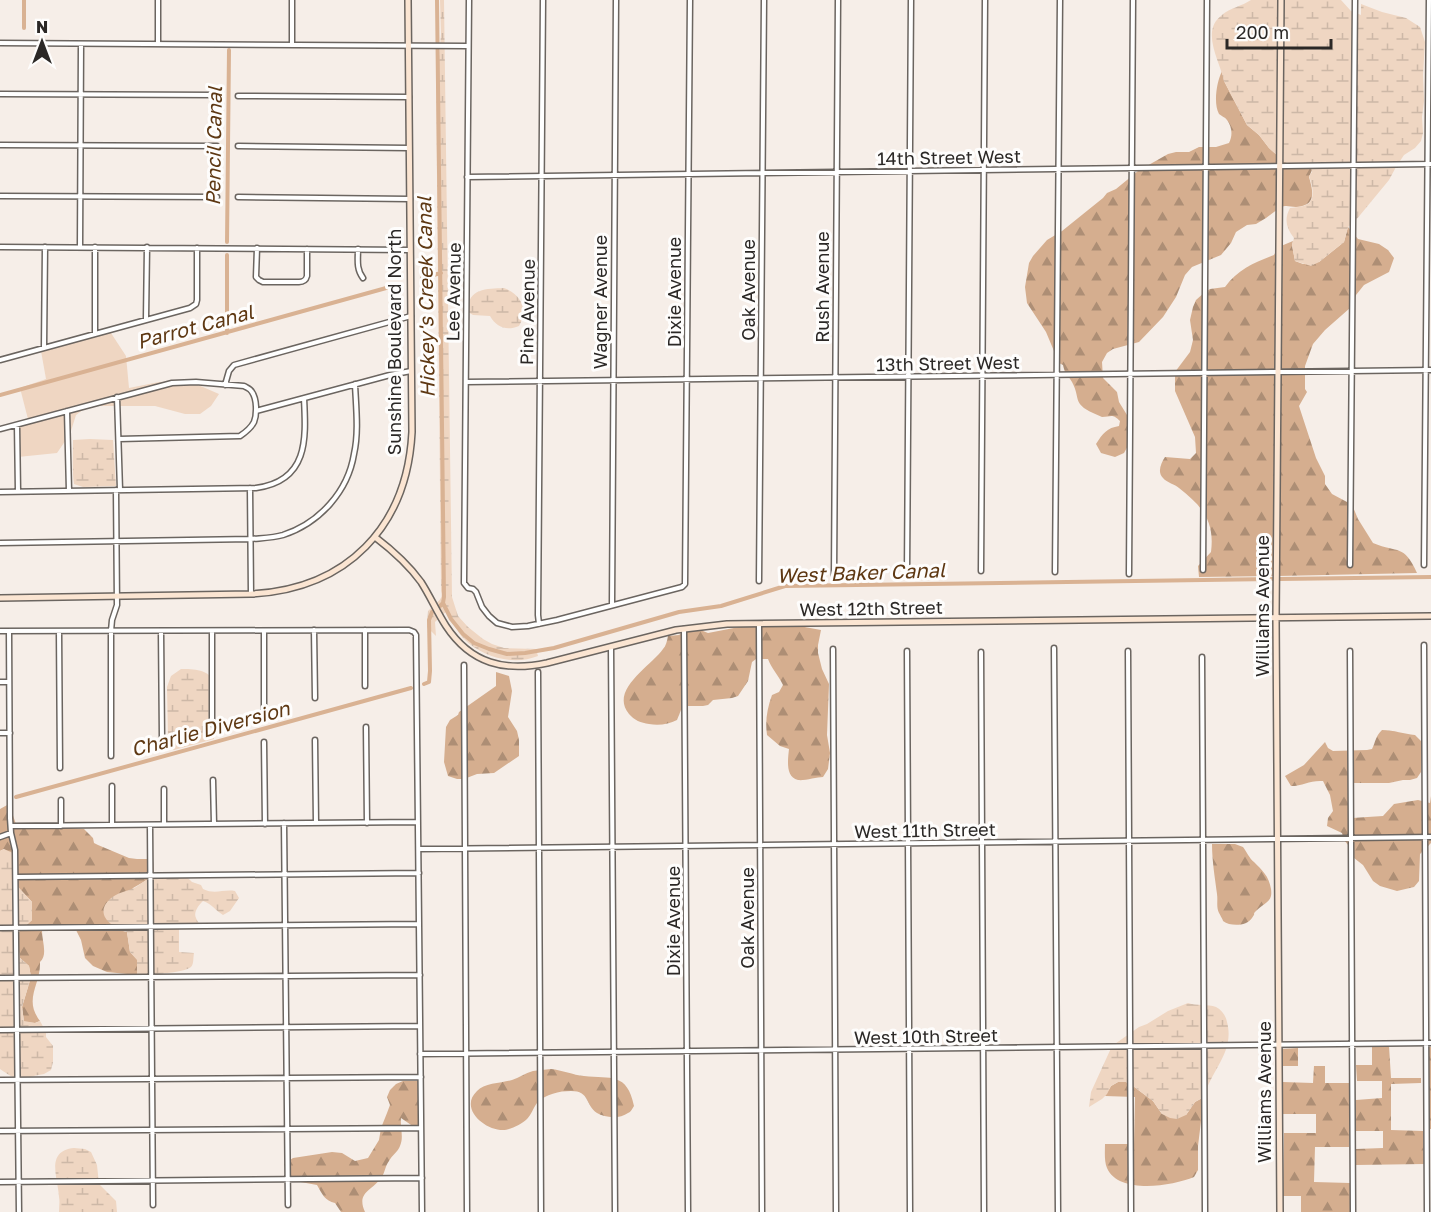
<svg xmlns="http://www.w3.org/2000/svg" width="1431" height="1212" viewBox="0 0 1431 1212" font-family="'Golos Text',sans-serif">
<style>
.green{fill:#efd6c2}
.forest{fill:url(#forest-firs)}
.wetland{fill:url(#wetland-marsh)}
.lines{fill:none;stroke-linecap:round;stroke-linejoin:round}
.canal{stroke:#d9b293;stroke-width:4}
.street-casing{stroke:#6b6560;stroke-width:7}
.secondary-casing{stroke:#6b6560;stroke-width:8}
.street{stroke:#fff;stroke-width:4}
.secondary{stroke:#fbe5d2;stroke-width:5}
.labels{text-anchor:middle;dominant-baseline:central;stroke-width:6;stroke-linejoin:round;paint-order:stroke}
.street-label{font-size:18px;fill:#2b2826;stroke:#fefdfc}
.water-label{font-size:20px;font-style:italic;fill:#5e3813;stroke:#fefdfc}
</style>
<defs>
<pattern id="forest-firs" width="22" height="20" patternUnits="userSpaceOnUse" patternTransform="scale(1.5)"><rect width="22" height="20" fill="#d5ae8f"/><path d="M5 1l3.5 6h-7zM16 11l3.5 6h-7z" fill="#ad8e75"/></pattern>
<pattern id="wetland-marsh" width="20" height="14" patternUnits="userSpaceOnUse" patternTransform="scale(1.5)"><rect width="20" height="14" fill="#efd6c2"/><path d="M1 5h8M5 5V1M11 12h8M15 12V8" fill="none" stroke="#cdb8a7"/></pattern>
</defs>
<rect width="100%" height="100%" fill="#f6eee8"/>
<path class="green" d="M109,330L126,356L129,388L159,382L189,381L219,394L211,406L200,414H185L155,406H88L76,415L70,434L57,453L18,457L14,430L29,423L20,388L46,379L41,351Z"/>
<path class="forest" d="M1222,71L1224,81L1247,125L1259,135L1269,148L1278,156V209L1266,218L1256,224L1247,225L1236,232L1231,243L1221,255L1192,267L1185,275L1176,297L1163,317L1139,342L1113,349L1107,353L1102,362L1103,378L1117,392L1119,402L1127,415L1130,429L1129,444L1124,453L1115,457L1101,453L1096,444C1103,433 1107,428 1119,426L1120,421C1112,413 1111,417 1102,417C1099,416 1096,414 1093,413C1072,403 1081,399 1072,382C1068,375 1065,375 1063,365L1059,363L1046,332L1027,303L1025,287L1029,263L1033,256L1047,240L1062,231L1103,198L1107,193L1116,189L1138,171L1168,154L1176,152H1189L1199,147H1216L1229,143C1233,135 1232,127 1227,120C1225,117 1221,116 1219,114C1213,103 1217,81 1222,71Z
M1282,161L1291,164L1311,167L1312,170L1309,177C1313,191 1317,206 1296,207C1290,207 1287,205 1281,207Z
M1348,227L1358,239L1379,244L1388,250L1394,258L1389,272L1364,285L1356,295L1350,308L1325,330L1313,344L1305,366V389L1307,392L1299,406L1316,458L1325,476V484L1332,494L1347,502L1353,507L1358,519L1373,543C1399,554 1403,543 1417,573L1278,576L1281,246L1293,241L1292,245L1295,261L1303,264L1319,262L1344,242Z
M1277,249L1275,576L1199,577L1198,566L1211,552C1215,521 1202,506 1179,488C1175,484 1167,483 1163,478C1157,472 1161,463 1165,457L1190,459L1196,453L1195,437L1175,391V372L1190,352L1193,340L1190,320L1193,307L1196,300L1205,292L1210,289L1225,287C1237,270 1255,262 1274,255Z
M799,626L821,630L818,645V653L822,669L829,684L827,735L830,753L828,769L823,777C817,777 804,781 798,780C785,777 788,759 789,749L780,746L767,735C765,721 767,709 772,695L779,692L783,685C779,676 771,668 768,659H756L752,662L748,681L738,696L732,698L713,700L708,705L703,706H684L681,710L677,720C669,724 659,726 649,724C641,723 634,720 629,714C609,690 651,666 663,649C666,646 667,641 668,636L679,635L685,631L698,629L708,633L739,627Z
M496,672L509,676L512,691L508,717L517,731L519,740V756L494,773L477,774L464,779H457L448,776L444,762L446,727L450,720L458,715L459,712L496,686Z
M1382,730C1394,730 1404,734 1415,735L1421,741L1422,750L1421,772L1417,778L1410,780H1403L1389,783H1351L1352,818L1383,816L1394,804L1418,800L1430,803L1431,796V843L1420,854L1419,881L1414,887L1397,891L1380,886L1373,881L1363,865L1354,858L1353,851L1344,840L1342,833L1327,826L1328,818L1333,811L1330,795L1323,781C1310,780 1303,786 1291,786L1285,776L1304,765L1325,742L1328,748L1333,751L1367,750L1372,749C1376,741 1375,737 1382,730Z
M9,804L17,827L20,829L55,827L84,829L93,838L94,843L98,845L129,858L137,859H153L154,876L133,888L114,926L119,930L127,932L130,952L137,959V975L107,972L93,966L85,958L81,940L74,926L42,925L41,930L42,931C42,941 48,955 40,962C41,985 23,999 40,1021L35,1023L24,1022L22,1007L31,977L29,966L20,958L18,946L19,932L32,920V902L18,887L16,876L4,849L0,851V809Z
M1212,844H1235L1243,847C1247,852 1249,858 1254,862C1262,870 1269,876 1271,889C1273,902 1265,902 1257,910C1251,916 1257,911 1252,918C1247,926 1231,927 1223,921C1223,920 1219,913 1219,913C1216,907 1218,901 1217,894C1215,878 1212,861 1212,844Z
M1389,1046L1391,1078H1421V1083L1391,1084V1130L1423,1131L1424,1164L1356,1165V1149L1383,1148V1131H1356V1100L1382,1098V1081H1357L1356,1065H1372V1047Z
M1429,1047H1431V1129H1429Z
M1298,1048V1066H1282V1049Z
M1314,1066H1325V1083H1350L1349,1147H1315L1314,1182L1350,1183V1212H1301V1196H1283L1284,1133H1316V1114H1283V1082L1313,1083Z
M551,1069C562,1070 573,1075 584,1076C611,1079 627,1072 634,1106C632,1109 631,1112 628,1113C620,1119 605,1118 597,1113C585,1105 590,1091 571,1091C559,1091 546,1094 537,1103C533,1108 532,1114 527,1119C522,1124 510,1130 503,1130C484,1130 459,1108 477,1091C484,1083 502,1083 512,1080C519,1078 525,1073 533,1071C538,1070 545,1070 551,1069Z
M403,1081H418V1085L422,1087L421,1129L414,1127L401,1118C400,1128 404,1137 400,1146C398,1152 392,1155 389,1161C385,1166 385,1173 381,1178C372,1191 356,1192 365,1212H341L335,1203C325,1201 322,1194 317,1185L295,1181L287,1174L284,1164L293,1158L332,1152L342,1153L355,1161L368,1158L379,1140L381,1128L387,1113L390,1105L387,1097L390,1090L396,1084Z
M1118,1082H1126L1133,1086L1153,1101L1162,1114L1186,1115L1195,1102L1204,1097L1198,1146V1170L1194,1177C1172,1186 1119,1195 1107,1168C1104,1161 1105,1151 1105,1144H1134L1135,1097L1105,1096L1111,1086Z"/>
<path class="wetland" d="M440,0H444L452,597L458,616L468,627L483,639L492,644L504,648L536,649L538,656C513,666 482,657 464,639C456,631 453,620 446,612L442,615L435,604C440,600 443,598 441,591L436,78L438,75L441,34Z
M1251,0H1279L1278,156L1269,148L1259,135L1247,125L1224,81C1220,61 1200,31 1222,15C1230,8 1242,6 1251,0Z
M1283,0H1341L1351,11L1361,15V4L1382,12L1406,18L1420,27L1425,42L1423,75L1424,101L1422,117L1423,133L1421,141L1415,148L1404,155L1396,167L1389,180L1356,220L1348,227L1344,242L1319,262L1311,266L1295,261L1292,245L1294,238C1286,228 1284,219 1290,208C1295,207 1302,207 1306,205C1317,199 1312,185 1309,176L1312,172L1311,167L1291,164L1282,161Z
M504,288C522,295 528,310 519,326C507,331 497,328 490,316L473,315L468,312C467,288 486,289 504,288Z
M90,439L113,440L116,486L83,487L74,484C72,471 73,455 73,440Z
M433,606L439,618L435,622L436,636L427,627L428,611Z
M181,669C193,669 210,669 214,683V739L174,750L171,747L168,737L167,687L171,676Z
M4,849L15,854L18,887L32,902V920L19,932L18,946L20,958L29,966L31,977L22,1007L24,1021L35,1023L40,1021L46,1032V1037L53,1046V1062L51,1070L44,1074C35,1075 24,1080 14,1077C9,1076 5,1072 0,1069V851Z
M185,875L192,882L201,885L203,889C215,895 223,889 235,891L239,898L230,911L223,915C215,910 212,904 203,901C199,905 193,912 196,918C197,921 199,923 200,925L179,926V952L194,953C193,958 194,964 191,967C185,973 146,975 137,975V960L130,952L127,932C113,928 93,915 110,899C116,893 128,891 136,887C141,884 146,879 152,877C161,873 176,875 185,875Z
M1188,1003C1197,1006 1208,1004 1216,1007C1222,1010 1226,1016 1227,1022C1235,1052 1211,1070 1204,1097L1195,1102L1186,1115L1177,1119L1170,1118L1162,1114L1153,1101L1133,1086L1126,1082H1118L1111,1086L1107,1094L1102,1099L1089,1107L1091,1092L1112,1046L1139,1027L1147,1024L1168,1011Z
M74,1148L85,1149L91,1152L97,1165L99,1184L116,1201L117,1212H59C59,1207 60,1202 59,1197C58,1178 45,1151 74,1148Z"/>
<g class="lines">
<path class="canal" d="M437,0L444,597L443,603L440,606
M24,28V0
M227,242L229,50
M227,255V333
M422,278L441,273
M0,395L397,285
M1280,579L1431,577
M443,603L451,619L463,634L474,643L489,649L507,654L525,653L554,648L679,612L721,606L785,586L1273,579
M424,684L429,682L430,671L429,620L432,612
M16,797L411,688"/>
<defs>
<path id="street" d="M158,0V44
M469,0L464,583L468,588L473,589L476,592L482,607L489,616L497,623L512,627L528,626L557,620L682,587L685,584L690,0
M0,43L468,46
M292,45V0
M0,94L218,95
M238,96L409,97
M0,145L217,146
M238,146L409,148
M467,177L1431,164
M0,196L217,197
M238,197L410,199
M0,247L410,250
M80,247L81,44
M257,248L256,277L259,280L263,282H299C304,282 306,280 307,276V249
M358,249C358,259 356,269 363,278
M146,319L147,247
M95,334V247
M44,348L45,247
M0,360L190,308L196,304L197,300V248
M466,382L1431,370
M225,385L229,371L234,365L411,316
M117,397L120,490
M67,411L69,491
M256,411L390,375L411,371
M17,425L18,491
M0,429L172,383L196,382L244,386C247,388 250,388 252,392C257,399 257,414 254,422C251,428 246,432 240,436L119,439
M250,488L251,594
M0,492L256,488C309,481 306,438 304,398
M0,543L251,539C262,538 273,538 283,535C320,523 348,491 354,454C359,432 356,407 355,384
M1350,565L1355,0
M1424,565L1429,0
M1203,570L1207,0
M981,571L985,0
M1055,572L1060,0
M907,574L911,0
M1129,574L1133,0
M834,575L838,0
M759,581L764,0
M612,605L616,0
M539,624L538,615L543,0
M759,624L762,1212
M684,629L688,1212
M314,630L315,698
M365,630V686
M0,631L409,630L414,632L416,635L422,1212
M9,631L10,818L11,833L15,850L19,1212
M59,631L60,768
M161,631L162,739
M1424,645L1427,1212
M611,647L615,1212
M1054,648L1058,1212
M833,649L836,1212
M907,651L910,1212
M1128,651L1131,1212
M1350,651L1353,1212
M981,652L984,1212
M1202,657L1205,1212
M464,665L467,1212
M538,672L541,1212
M0,682H9
M264,713V631
M212,724V631
M366,727L367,823
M0,733H10
M315,740L316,823
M264,742L265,824
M111,756V631L112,620L117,605L116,490
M213,780L214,824
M112,786V825
M164,789V824
M61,800V826
M284,823L288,1205
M150,825L153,1205
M11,826L418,822
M0,837L11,833
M419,849L1431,837
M16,877L419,873
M0,928L419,924
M0,978L420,975
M0,1030L420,1026
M420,1054L1431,1043
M0,1080L421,1077
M0,1131L421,1128
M0,1182L422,1178"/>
<path id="secondary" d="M375,537C392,550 408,564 421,582C430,596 437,612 446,626C471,664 505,672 547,663L676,630L727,624L1431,616
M0,598L251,594C347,589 407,527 412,432L408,0
M1280,1212L1276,618L1281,0"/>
</defs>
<use href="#street" class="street-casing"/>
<use href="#secondary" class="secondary-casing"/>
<use href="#street" class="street"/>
<use href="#secondary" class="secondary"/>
</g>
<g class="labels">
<g class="street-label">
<text transform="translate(949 157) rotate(-1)">14th Street West</text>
<text transform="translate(822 287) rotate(-90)">Rush Avenue</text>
<text transform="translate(748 290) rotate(-90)">Oak Avenue</text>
<text transform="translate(453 292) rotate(-89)">Lee Avenue</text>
<text transform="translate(674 292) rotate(-90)">Dixie Avenue</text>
<text transform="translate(600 302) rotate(-90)">Wagner Avenue</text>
<text transform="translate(527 312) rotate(-89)">Pine Avenue</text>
<text transform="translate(394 342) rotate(-90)">Sunshine Boulevard North</text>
<text transform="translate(948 363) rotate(-1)">13th Street West</text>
<text transform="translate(1262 606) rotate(-90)">Williams Avenue</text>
<text transform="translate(871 608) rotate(-1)">West 12th Street</text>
<text transform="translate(925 830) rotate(-1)">West 11th Street</text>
<text transform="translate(747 918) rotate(-90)">Oak Avenue</text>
<text transform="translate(673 921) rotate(-90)">Dixie Avenue</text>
<text transform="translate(926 1036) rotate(-1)">West 10th Street</text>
<text transform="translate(1264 1092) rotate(-90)">Williams Avenue</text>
</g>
<g class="water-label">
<text transform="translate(213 146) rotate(-89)">Pencil Canal</text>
<text transform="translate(425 297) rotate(-91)">Hickey's Creek Canal</text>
<text transform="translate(195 326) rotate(-15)">Parrot Canal</text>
<text transform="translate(861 572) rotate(-2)">West Baker Canal</text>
<text transform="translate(210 728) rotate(-15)">Charlie Diversion</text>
</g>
</g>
<g transform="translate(42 42)" stroke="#fefdfc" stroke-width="4.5" paint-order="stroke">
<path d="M0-4.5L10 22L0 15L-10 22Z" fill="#2b2826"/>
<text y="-9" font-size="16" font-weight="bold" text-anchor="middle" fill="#2b2826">N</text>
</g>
<path d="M1227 39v9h104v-9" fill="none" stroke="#2b2826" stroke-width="3"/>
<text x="1236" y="39" font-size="18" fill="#2b2826" stroke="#fefdfc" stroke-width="4.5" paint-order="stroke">200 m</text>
</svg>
